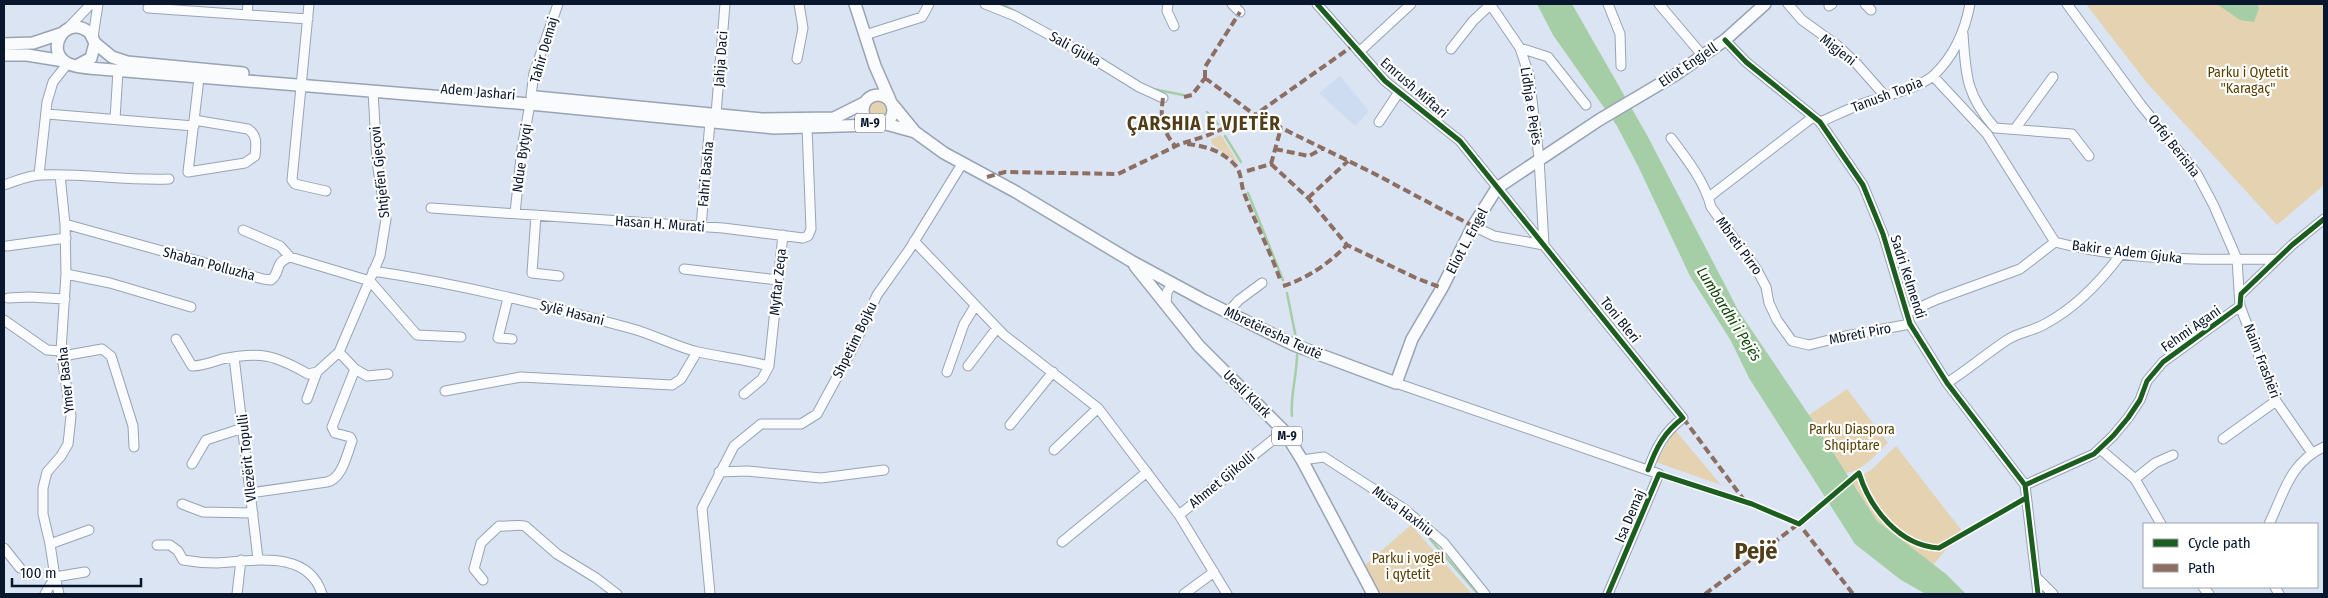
<svg xmlns="http://www.w3.org/2000/svg" width="2328" height="598" viewBox="0 0 2328 598" font-family="'Fira Sans Condensed',sans-serif">
<style>
.built{fill:#cedcf2}
.green{fill:#e4d2b1}
.water{fill:#a6cea6}
.lines{fill:none;stroke-linecap:round;stroke-linejoin:round}
.stream{stroke:#a6cea6;stroke-width:2.5}
.minor-casing{stroke:#98a3b4;stroke-width:11}
.major-casing{stroke:#98a3b4;stroke-width:14}
.minor{stroke:#fafbfd;stroke-width:9}
.major{stroke:#fafbfd;stroke-width:11}
.quiet{stroke:#8d6e63;stroke-width:4;stroke-dasharray:8 4;stroke-linecap:butt}
.cycleway-casing{stroke:#fff;stroke-width:8}
.cycleway{stroke:#1b5e20;stroke-width:5}
.labels{text-anchor:middle;dominant-baseline:central;stroke-width:4.5;stroke-linejoin:round;paint-order:stroke}
.shield{fill:#fff;stroke:#535d6d;stroke-width:1}
.shield-label{font-size:12px;font-weight:bold;fill:#09172e}
.street-label{font-size:14px;fill:#09172e;stroke:#fff}
.park-label{font-size:14px;fill:#5a3f01;stroke:#fff}
.water-label{font-size:15px;font-style:italic;fill:#114607;stroke:#fff}
.district-label{font-size:19px;font-weight:bold;letter-spacing:1px;fill:#513d17;stroke:#fff}
.town-label{font-size:24px;font-weight:bold;fill:#513d17;stroke:#fff}
</style>
<rect width="100%" height="100%" fill="#dbe4f2"/>
<path class="built" d="M1340,76L1369,111L1355,126L1319,93Z"/>
<path class="green" d="M2086,4H2324V185L2277,225L2147,83Z
M867 111a11 11 0 1 1 22 0a11 11 0 1 1-22 0Z
M1221,135L1238,163L1212,144L1211,139Z
M1847,389L1888,443C1877,453 1862,472 1846,473L1809,415Z
M1675,430L1721,485L1656,462Z
M1896,446L1962,531L1933,565L1877,521L1852,482L1872,469Z
M1411,525L1472,594H1381L1365,565Z"/>
<path class="water" d="M1537,4H1572L1648,137L1738,310L1809,415L1877,521L1946,574L1966,594H1926L1901,580L1855,544L1749,378L1731,341L1690,276L1638,166L1617,126L1553,35Z
M2217,4H2257L2259,8L2254,22L2240,20Z"/>
<g class="lines">
<path class="stream" d="M1002,4L1040,25
M1153,89L1183,95
M1207,112L1218,124
M1225,136L1241,162
M1248,193L1283,280
M1287,293L1297,343
M1292,416C1290,394 1298,372 1297,350
M1376,496L1418,526
M1424,532L1478,594"/>
<defs>
<path id="minor" d="M309,4L292,180L295,184L326,191
M985,4L1015,16L1097,61L1139,87L1163,98
M1168,4L1167,11L1174,26
M1232,4L1240,12
M1317,4L1385,81L1460,141L1683,418C1664,432 1656,448 1648,470
M1608,4L1620,34L1621,66
M1659,4L1703,56
M1788,4L1802,20L1838,46L1856,63L1886,97
M1865,4L1871,10
M2067,4L2141,105L2197,174L2214,206L2237,259L2240,306L2276,401L2312,453
M1829,6L1832,4
M148,8L308,19
M247,14L248,4
M67,29L91,4
M1963,34C1966,76 1966,95 1995,128
M865,35L922,17L929,4
M93,37L98,4
M1725,40L1746,62L1820,122L1863,185L1883,234L1910,324L1947,383L2025,485L2038,594
M1520,48L1548,57L1586,105
M1451,49L1473,21L1491,4
M1359,52L1411,4
M797,59L803,28L799,4
M1933,76L1987,134L2055,242C2127,261 2203,260 2277,259
M531,96L534,73L558,4
M47,114L194,126
M716,114L725,4
M115,119L118,71
M194,120L248,129C258,136 256,145 255,156L245,163L188,172L199,78
M1379,122L1399,92
M1820,122C1834,116 1848,109 1862,104C1881,97 1920,88 1934,75C1954,56 1965,31 1970,4
M1995,128L2072,134L2089,156
M2015,129L2053,77
M1671,138C1686,158 1705,182 1711,207L1757,270L1766,287L1769,303L1777,320L1792,341L1809,345L1841,337L1910,324
M39,175L47,102L53,82L68,63
M4,185C16,181 29,175 41,175C84,173 126,181 169,179
M1709,197L1813,117
M431,208L723,228L803,238L808,236L811,229L807,127
M515,213L522,148L530,104
M536,215L532,273L559,276
M65,224L263,279L271,280C282,271 273,263 290,257L370,281L417,335L461,337
M1473,226L1494,236L1544,245L1539,158L1529,75L1520,48L1490,4
M701,227L710,122
M243,230L280,246L290,257
M914,241L1004,335L1098,408L1179,515L1227,594
M7,246L66,238
M684,269L778,280
M373,271C461,284 548,306 633,329C655,335 676,347 698,352C722,357 746,360 769,366
M66,274L110,283L191,307
M2241,294L2292,245L2324,219
M8,298L29,297L65,299
M508,298L498,338L512,339
M1166,303L1167,292L1173,283
M1228,312L1239,300L1262,283
M1907,313L1938,299L2020,269L2055,242
M4,320L47,350L61,351
M176,339L192,366C202,366 213,362 222,359C260,351 275,355 308,374L317,372L339,352L380,256L386,219L377,162L373,91
M63,356L102,349L111,356L133,426L134,447
M234,357L258,559
M968,366L997,328
M355,369L367,376L388,374
M947,372L964,324L975,306
M1396,383L1659,474L1608,594
M1947,383C1967,370 1986,354 2007,340C2019,332 2033,331 2045,324C2075,308 2101,281 2121,254
M445,391L521,377L672,385L681,379L697,352
M744,394L762,379L769,366L783,235
M307,399L317,372
M1010,425L1053,372
M2223,439L2276,401
M2100,449L2135,479L2161,524
M1054,450L1098,408
M1302,460L1324,457L1403,508L1444,543L1485,594
M192,464L206,440L243,428
M719,472L747,471L821,478L884,470
M2135,479L2155,463L2173,455
M2025,485L2094,454L2113,436L2128,418L2140,400L2147,381L2163,362L2240,306
M250,493L327,482C342,479 347,454 352,441L350,437L335,433L332,427L355,369L339,352
M182,504L203,512L253,513
M1179,515L1284,431
M2269,524C2284,493 2290,462 2324,447
M1062,542L1147,472
M50,544L89,530
M157,545H170L178,551L183,560C194,562 206,563 217,563C253,561 308,549 322,594
M4,548L20,568
M2037,578L2053,594
M483,580L474,569L481,543L499,526C508,527 517,524 525,526L557,554L596,578L617,594
M2203,587L2209,594
M2275,587L2279,594
M45,594L55,577L50,544L43,514V488L47,472L61,456L68,444L71,416L61,351L66,274L65,224L60,175
M59,594L55,577L85,572
M237,594L241,560
M710,594L702,508L734,446L761,424H801L817,414L854,346L877,295L909,250L962,164
M1184,594L1214,572"/>
<path id="major" d="M855,4L875,66L890,100
M95,43L112,57L127,62L243,73
M4,44L33,43L63,33
M4,55H27L64,61
M78,65L91,58L95,43L90,33C65,12 43,53 69,64C78,68 91,68 101,69L530,104L774,128L875,125
M863 110a15 15 0 1 1 30 0a15 15 0 1 1-30 0Z
M536,97L762,119L834,118L864,103
M893,105L915,132L944,153L1016,192L1131,261L1205,301L1294,345L1396,383L1412,339L1442,288L1473,226L1497,188L1599,120L1675,75L1725,40L1765,4
M886,124L915,132
M1135,266L1199,346L1284,431L1302,460L1373,594"/>
</defs>
<use href="#minor" class="minor-casing"/>
<use href="#major" class="major-casing"/>
<use href="#minor" class="minor"/>
<use href="#major" class="major"/>
<path class="quiet" d="M1205,78L1255,115L1373,173L1473,226
M1205,78V67L1240,12
M1184,97L1192,95L1205,78
M1163,98C1160,118 1162,130 1175,146
M1187,144C1206,146 1222,151 1235,165C1241,171 1241,182 1243,190C1254,221 1270,250 1281,282
M1275,149L1309,156L1323,148
M1271,164L1308,198L1347,245L1416,278L1442,288
M1271,164L1281,128
M1247,171L1271,164
M987,177L1005,172L1118,174L1180,144L1206,136L1255,115L1354,45
M1308,198L1348,161
M1283,286C1308,278 1328,264 1347,245
M1683,418L1744,500
M1795,523L1799,524L1853,594
M1705,594L1801,522"/>
<defs>
<path id="cycleway" d="M1317,4L1385,81L1460,141L1683,418C1664,432 1656,448 1648,470
M1725,40L1746,62L1820,122L1863,185L1883,234L1910,324L1947,383L2025,485L2038,594
M2025,485L2094,454L2113,436L2128,418L2140,400L2147,381L2163,362L2240,306L2241,294L2292,245L2324,219
M1608,594L1659,474L1752,504L1799,524L1859,473C1870,509 1900,546 1939,548L2026,498"/>
</defs>
<use href="#cycleway" class="cycleway-casing"/>
<use href="#cycleway" class="cycleway"/>
</g>
<g class="labels">
<g class="shield">
<rect x="855" y="113.5" width="30" height="19" rx="4"/>
<rect x="1272" y="426.5" width="30" height="19" rx="4"/>
</g>
<g class="shield-label">
<text x="870" y="123">M-9</text>
<text x="1287" y="436">M-9</text>
</g>
<g class="street-label">
<text transform="translate(1075 49) rotate(29)">Sali Gjuka</text>
<text transform="translate(544 50) rotate(-74)">Tahir Demaj</text>
<text transform="translate(1838 50) rotate(38)">Migjeni</text>
<text transform="translate(721 59) rotate(-86)">Jahja Daci</text>
<text transform="translate(1688 65) rotate(-34)">Eliot Engjell</text>
<text transform="translate(1414 88) rotate(41)">Emrush Miftari</text>
<text transform="translate(478 92) rotate(5)">Adem Jashari</text>
<text transform="translate(1887 95) rotate(-21)">Tanush Topia</text>
<text transform="translate(1531 106) rotate(81)">Lidhja e Pejës</text>
<text transform="translate(2174 146) rotate(52)">Orfej Berisha</text>
<text transform="translate(522 158) rotate(-82)">Ndue Bytyqi</text>
<text transform="translate(380 172) rotate(-96)">Shtjefën Gjeçovi</text>
<text transform="translate(706 174) rotate(-85)">Fahri Basha</text>
<text transform="translate(660 224) rotate(4)">Hasan H. Murati</text>
<text transform="translate(1467 241) rotate(-62)">Eliot L. Engel</text>
<text transform="translate(1739 246) rotate(54)">Mbreti Pirro</text>
<text transform="translate(2127 252) rotate(7)">Bakir e Adem Gjuka</text>
<text transform="translate(209 264) rotate(15)">Shaban Polluzha</text>
<text transform="translate(1908 277) rotate(72)">Sadri Kelmendi</text>
<text transform="translate(778 282) rotate(-84)">Myftar Zeqa</text>
<text transform="translate(572 313) rotate(14)">Sylë Hasani</text>
<text transform="translate(1620 320) rotate(51)">Toni Bleri</text>
<text transform="translate(2191 329) rotate(-35)">Fehmi Agani</text>
<text transform="translate(1273 333) rotate(25)">Mbretëresha Teutë</text>
<text transform="translate(1860 334) rotate(-11)">Mbreti Piro</text>
<text transform="translate(855 340) rotate(-64)">Shpetim Bojku</text>
<text transform="translate(2262 361) rotate(69)">Naim Frashëri</text>
<text transform="translate(66 380) rotate(-96)">Ymer Basha</text>
<text transform="translate(1247 394) rotate(45)">Uesli Klark</text>
<text transform="translate(247 458) rotate(-96)">Vllezërit Topulli</text>
<text transform="translate(1222 480) rotate(-39)">Ahmet Gjikolli</text>
<text transform="translate(1403 511) rotate(37)">Musa Haxhiu</text>
<text transform="translate(1630 516) rotate(-67)">Isa Demaj</text>
</g>
<g class="park-label">
<text x="2248" y="72">Parku i Qytetit<tspan x="2248" dy="16">"Karagaç"</tspan></text>
<text x="1852" y="429">Parku Diaspora<tspan x="1852" dy="16">Shqiptare</tspan></text>
<text x="1408" y="558">Parku i vogël<tspan x="1408" dy="16">i qytetit</tspan></text>
</g>
<g class="water-label">
<text transform="translate(1729 314) rotate(58)">Lumbardhi i Pejës</text>
</g>
<g class="district-label">
<text x="1204" y="123">ÇARSHIA E VJETËR</text>
</g>
<g class="town-label">
<text x="1756" y="551">Pejë</text>
</g>
</g>
<rect width="2328" height="598" fill="none" stroke="#09172e" stroke-width="10"/>
<rect x="2143" y="523" width="175" height="65" fill="#ffffff" stroke="#9da2ab"/>
<rect x="2153" y="539" width="25" height="8" fill="#1b5e20" stroke="#9da2ab"/>
<text x="2188" y="548" font-size="15" fill="#09172e">Cycle path</text>
<rect x="2153" y="564" width="25" height="8" fill="#8d6e63" stroke="#9da2ab"/>
<text x="2188" y="573" font-size="15" fill="#09172e">Path</text>
<path d="M12 578v8h129v-8" fill="none" stroke="#09172e" stroke-width="2.5"/>
<text x="20" y="578" font-size="15" fill="#09172e" stroke="#ffffff" stroke-width="4" paint-order="stroke">100 m</text>
</svg>
